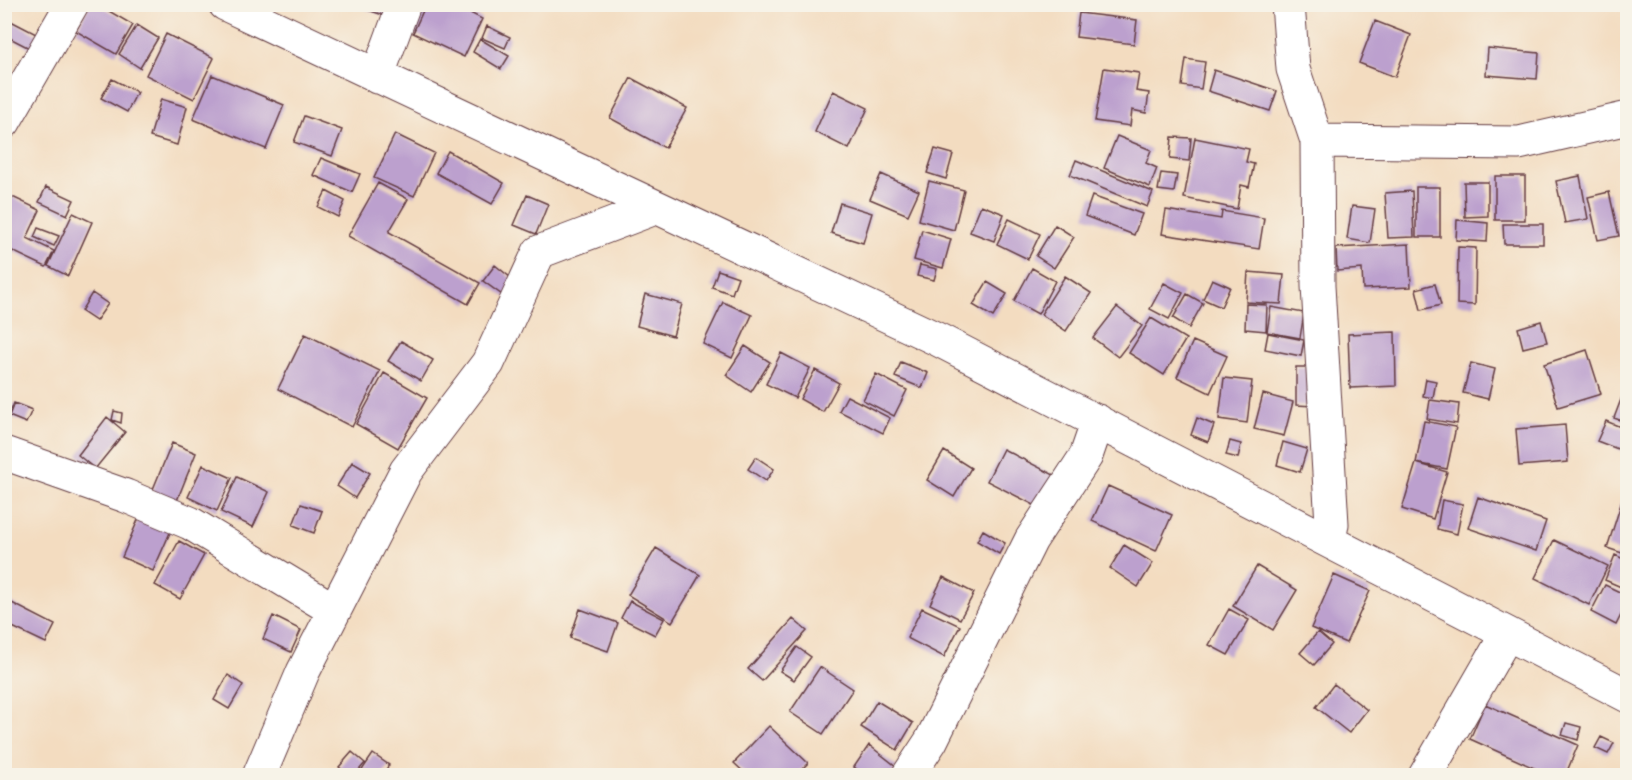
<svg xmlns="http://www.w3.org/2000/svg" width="1632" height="780" viewBox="0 0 1632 780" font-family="'Gochi Hand',sans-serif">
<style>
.building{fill:#bca0ce}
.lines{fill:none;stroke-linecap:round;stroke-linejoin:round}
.minor-casing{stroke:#633b41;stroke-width:35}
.minor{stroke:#fff;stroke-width:33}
</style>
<rect width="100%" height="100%" fill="#f7f3e8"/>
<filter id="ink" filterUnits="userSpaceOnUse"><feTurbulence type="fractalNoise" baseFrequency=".0167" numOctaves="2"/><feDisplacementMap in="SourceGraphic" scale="12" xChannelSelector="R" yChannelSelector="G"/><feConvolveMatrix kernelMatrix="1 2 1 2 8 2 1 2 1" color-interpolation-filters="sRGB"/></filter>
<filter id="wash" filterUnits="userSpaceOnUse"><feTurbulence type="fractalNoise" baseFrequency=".008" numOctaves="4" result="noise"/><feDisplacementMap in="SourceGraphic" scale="24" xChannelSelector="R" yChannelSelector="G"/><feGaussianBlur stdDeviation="1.35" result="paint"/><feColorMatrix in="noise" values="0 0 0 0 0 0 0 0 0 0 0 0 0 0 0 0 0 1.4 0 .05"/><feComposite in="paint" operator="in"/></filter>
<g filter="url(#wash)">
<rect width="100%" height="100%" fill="#f3dcc0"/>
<g id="blocks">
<path class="building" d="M90,4H97L133,25L116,54L76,31Z
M426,4H453L482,19L464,57L413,33Z
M353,5H396L392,18Z
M1079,13L1137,20L1134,44L1076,37Z
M9,20L42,37L35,51L4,35V28Z
M1375,21L1411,35L1395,77L1359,63Z
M137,25L158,38L140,68L119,54Z
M487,26L510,37L505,48L482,38Z
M166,34L214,58L194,99L146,75Z
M480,39L509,56L501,69L473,52Z
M1488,48L1539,53L1537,79L1486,75Z
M1186,59L1205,62L1201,89L1182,86Z
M1104,68L1139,73L1136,91L1149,93L1146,113L1132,110L1130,126L1095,121Z
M1214,70L1277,91L1270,111L1208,91Z
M212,75L284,105L266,149L193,119Z
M631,78L687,108L665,148L610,118Z
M112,79L137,92L127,112L101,98Z
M833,91L868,108L849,149L815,132Z
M161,99L187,107L177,145L150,137Z
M304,116L342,130L332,156L294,142Z
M395,134L434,153L414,196L374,178Z
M1117,136L1151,150L1146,163L1157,168L1150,187L1104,168Z
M1172,137L1191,138L1189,161L1170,159Z
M1195,138L1249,149L1246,162L1254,164L1249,187L1241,185L1237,209L1184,198Z
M935,149L953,154L946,179L927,173Z
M448,151L504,183L492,204L436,173Z
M321,158L360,174L352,192L313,175Z
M1076,160L1153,192L1147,207L1070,175Z
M1161,173L1177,175L1174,192L1158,190Z
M881,174L919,191L908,215L870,199Z
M1495,176H1525V220H1495Z
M1580,176L1588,219L1565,223L1556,181Z
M929,181L964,190L954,230L919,220Z
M1464,182H1488V216L1465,217Z
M378,183L408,199L389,232L480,283L468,304L348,236Z
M46,187L74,200L67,215L39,202Z
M1416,187H1440V237H1416Z
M326,191L345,201L338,217L318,207Z
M1412,191L1414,237L1388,238L1385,193Z
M1609,192L1619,236L1598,240L1588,197Z
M4,193L40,210L27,238L54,251L46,267L4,247Z
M527,195L548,204L536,234L514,225Z
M1092,196L1142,214L1134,235L1085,216Z
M840,203L872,213L863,243L831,233Z
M981,205L1004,214L994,241L970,232Z
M1352,206L1375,209L1370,243L1347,239Z
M1166,210L1221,219L1222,211L1264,218L1259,249L1162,234Z
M73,213L92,222L68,276L48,266Z
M1009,219L1040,234L1028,259L997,244Z
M1457,220L1488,223L1487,242L1456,240Z
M1503,224H1543V244H1504Z
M1055,225L1074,237L1054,268L1036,256Z
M38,228L59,236L54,246L34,237Z
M922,230L951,239L943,268L914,260Z
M1409,244L1411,287L1363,289L1362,269L1337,271L1336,248Z
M1458,247L1476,248L1475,305L1457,304Z
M495,265L516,282L505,297L483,281Z
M920,265L937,269L934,280L917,276Z
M1032,268L1055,281L1038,314L1014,301Z
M718,270L738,277L732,294L712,287Z
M1248,272L1284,275L1281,304L1246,302Z
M1065,276L1091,293L1066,331L1041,314Z
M1212,279L1230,287L1221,307L1203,299Z
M987,282L1007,294L993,317L973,305Z
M1164,283L1183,293L1169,319L1150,309Z
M1435,284L1441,305L1421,310L1416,289Z
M92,293L108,304L96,321L81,311Z
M645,294L682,304L673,336L637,326Z
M1187,294L1203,303L1189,328L1173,318Z
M723,302L752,315L732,358L703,344Z
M1246,304L1267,305L1266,331L1245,329Z
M1117,307L1142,326L1118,357L1093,338Z
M1271,307L1304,313L1300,338L1267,332Z
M1151,318L1186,339L1164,375L1129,353Z
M1541,321L1547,342L1523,348L1518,328Z
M1395,332L1396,386L1350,388L1348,334Z
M1268,333L1304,340L1301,356L1265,349Z
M305,334L380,371L352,427L278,389Z
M401,341L433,360L421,381L388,361Z
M1193,341L1227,356L1210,393L1177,377Z
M745,346L770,362L751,392L726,375Z
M1587,350L1601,394L1558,407L1544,364Z
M781,353L810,368L795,398L766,384Z
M901,362L928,373L922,388L895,377Z
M1471,363L1495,369L1488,399L1463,393Z
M1296,367H1314V406L1296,405Z
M815,370L839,383L823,412L800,399Z
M384,373L427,398L398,448L356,424Z
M876,374L907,390L894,416L863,400Z
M1224,378L1252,381L1247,423L1219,419Z
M1426,379L1436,381L1433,398L1423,396Z
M1628,381V423L1614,418Z
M1263,394L1293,402L1284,436L1254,429Z
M847,396L890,418L883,433L839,411Z
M1430,400L1459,404L1457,424L1427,419Z
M14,403L32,410L26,423L9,416Z
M114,411L122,413L121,423L112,420Z
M107,417L125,432L95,469L78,455Z
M1197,418L1214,425L1208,442L1191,435Z
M1424,421L1456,427L1447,469L1416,463Z
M1606,421L1628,430V453L1597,441Z
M1565,425L1568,462L1519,466L1516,429Z
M1230,441L1241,444L1238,458L1226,455Z
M1283,442L1307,449L1300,472L1277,465Z
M172,443L196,453L176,503L151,494Z
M1003,449L1056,476L1040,508L987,481Z
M944,451L971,468L954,497L927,480Z
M756,457L774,469L766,481L748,469Z
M352,462L370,473L355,498L337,486Z
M1416,463L1447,472L1433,519L1402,509Z
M203,465L232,478L217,511L188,497Z
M237,477L269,492L253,527L221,512Z
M1108,486L1172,515L1156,551L1092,521Z
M1478,497L1546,521L1536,551L1468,528Z
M1442,500L1463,504L1457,534L1437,529Z
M1622,501L1628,503V555L1607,548Z
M301,504L322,511L314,533L293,525Z
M141,513L172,528L153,571L122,557Z
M983,530L1005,543L999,554L977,541Z
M1554,540L1608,566L1589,605L1535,578Z
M179,541L204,555L180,599L155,585Z
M1124,545L1153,563L1138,587L1110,568Z
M656,548L700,575L672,622L628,595Z
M1615,555L1628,561V572L1621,587L1605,580Z
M1257,566L1297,590L1273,630L1233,606Z
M1334,575L1370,591L1346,643L1311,628Z
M943,577L974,593L960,619L930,604Z
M1605,585L1628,596V601L1616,625L1591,612Z
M8,601L55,625L46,643L4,623V608Z
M630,601L664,619L655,635L621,618Z
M922,608L960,626L944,657L907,638Z
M580,609L618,623L608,651L570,638Z
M1229,609L1249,620L1228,655L1209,645Z
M273,616L301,630L291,652L263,639Z
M793,619L807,631L762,681L748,669Z
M1318,632L1332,644L1314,665L1300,653Z
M797,647L811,657L794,680L780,671Z
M820,667L853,689L823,734L790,712Z
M228,675L243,685L229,709L214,700Z
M1334,684L1367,710L1349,733L1316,707Z
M877,701L913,723L897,750L861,727Z
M1485,704L1578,745L1565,776H1552L1470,739Z
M1566,723L1581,727L1578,740L1562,735Z
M769,726L808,763L795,776H748L734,763Z
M1601,737L1614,743L1608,754L1595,748Z
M869,745L897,767L890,776H866L854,767Z
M352,752L365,763L354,776H349L339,767Z
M373,754L389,765L382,776H358Z"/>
</g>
</g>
<g filter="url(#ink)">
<use href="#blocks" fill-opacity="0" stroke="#633b41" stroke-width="1.5"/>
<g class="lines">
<defs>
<path id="minor" d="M225,4L939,340L1628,696
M1288,4L1293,69L1317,141L1318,286L1332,524L1329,541
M377,77L404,4
M4,122L72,4
M1317,141L1519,143L1628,118
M4,453L126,496L190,523L334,610
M259,776L303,672L406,471L488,363L539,252L655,208
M908,776L931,741L1031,540L1086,456L1098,421
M1425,776L1507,634"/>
</defs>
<use href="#minor" class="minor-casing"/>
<use href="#minor" class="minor"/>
</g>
</g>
<rect width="1632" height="780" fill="none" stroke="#f7f3e8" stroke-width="24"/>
</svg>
